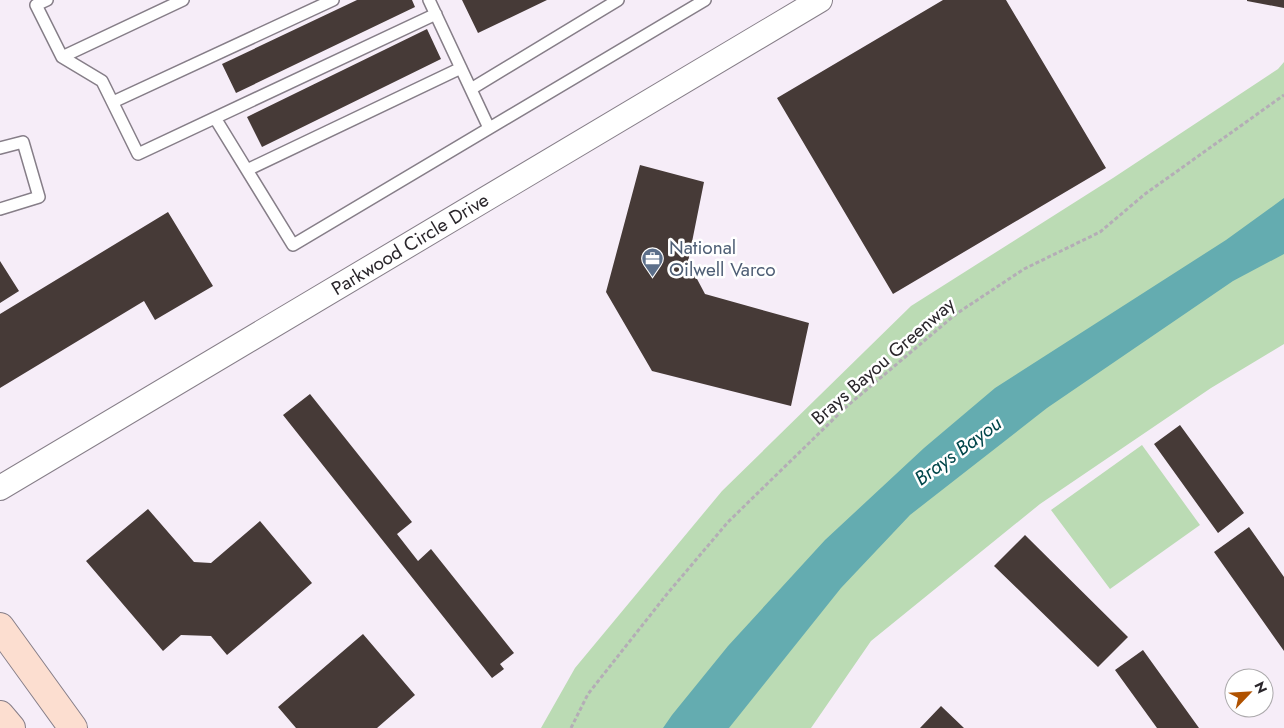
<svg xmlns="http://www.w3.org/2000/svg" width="1284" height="728" viewBox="0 0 1284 728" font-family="Jost,sans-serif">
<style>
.green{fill:#bbdbb4}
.water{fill:#64acb0}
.building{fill:#463a37}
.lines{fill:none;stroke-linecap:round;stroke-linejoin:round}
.lane-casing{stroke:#867e88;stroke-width:14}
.street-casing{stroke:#867e88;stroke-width:26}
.secondary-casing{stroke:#867e88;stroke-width:30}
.path{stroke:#b4adb6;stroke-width:3;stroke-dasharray:4 2.5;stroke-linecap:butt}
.lane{stroke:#fff;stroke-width:11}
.street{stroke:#fff;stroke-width:24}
.secondary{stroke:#fcded0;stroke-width:28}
.labels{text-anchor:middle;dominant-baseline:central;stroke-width:5;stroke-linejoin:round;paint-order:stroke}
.street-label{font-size:19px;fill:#2a262b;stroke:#fff}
.service-label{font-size:19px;fill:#4e5e75;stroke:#fff;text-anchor:start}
.water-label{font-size:20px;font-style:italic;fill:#00464a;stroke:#fff}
</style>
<rect width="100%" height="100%" fill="#f6edf8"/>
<path class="green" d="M1284,62V344L1211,388L1040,504L871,641L811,728H541L575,668L722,491L911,306L1113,178L1278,69Z
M1142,445L1200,525L1110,589L1051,510Z"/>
<path class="water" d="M1284,198V254L1233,281L1047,408L910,515L841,588L729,728H663L672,715L728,646L825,540L924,448L995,388L1226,240Z"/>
<path class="building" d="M357,0H412L415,7L236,93L222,64Z
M462,0H547L478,33Z
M943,0H1006L1106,168L893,294L777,98Z
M1247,0H1284V8L1247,1Z
M427,29L441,59L262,147L247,117Z
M640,165L704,182L688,262L705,294L809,323L791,406L652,371L606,292Z
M168,212L213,286L155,320L144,301L0,388V314Z
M0,261L19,291L0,303Z
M310,394L412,522L397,534L418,561L431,549L514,653L500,664L504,669L492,678L283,415Z
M1180,425L1244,513L1218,533L1154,444Z
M148,509L194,562L211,563L260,521L312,583L227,655L211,636L181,635L163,651L86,561Z
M1249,527L1284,577V651L1214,552Z
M1025,535L1128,637L1098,667L994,566Z
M363,634L415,695L377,728H296L278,707Z
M1143,650L1199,728H1157L1115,670Z
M941,706L964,728H920Z"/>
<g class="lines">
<defs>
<path id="lane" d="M47,0L36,5L62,57L102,81L138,154L436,14
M429,0L489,128
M62,57L183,0
M471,89L618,0
M113,102L333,0
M215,118L293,245L705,0
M0,148L23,142L39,197L0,209
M247,170L461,68"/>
<path id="street" d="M0,488L820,0"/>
<path id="secondary" d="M0,627L73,728
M0,715L11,728"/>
</defs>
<use href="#lane" class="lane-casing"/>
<use href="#street" class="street-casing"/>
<use href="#secondary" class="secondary-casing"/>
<path class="path" d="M571,728L588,694L667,594L728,522L846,407L956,314L1024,269L1100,232L1145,194L1284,95"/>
<use href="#lane" class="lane"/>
<use href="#street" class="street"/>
<use href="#secondary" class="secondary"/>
</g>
<defs>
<symbol id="office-pin" viewBox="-11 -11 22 30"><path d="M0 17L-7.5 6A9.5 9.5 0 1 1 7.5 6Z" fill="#5c6f8a" stroke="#fff"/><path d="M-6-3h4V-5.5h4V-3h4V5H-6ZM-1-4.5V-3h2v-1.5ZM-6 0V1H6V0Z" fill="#fff"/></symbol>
</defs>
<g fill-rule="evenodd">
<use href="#office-pin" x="640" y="246" width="25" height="34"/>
</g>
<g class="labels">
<g class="street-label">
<text transform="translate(410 244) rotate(-31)">Parkwood Circle Drive</text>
<text transform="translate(883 361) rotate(-41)">Brays Bayou Greenway</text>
</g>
<g class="service-label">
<text x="669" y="247">National<tspan x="669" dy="22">Oilwell Varco</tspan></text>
</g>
<g class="water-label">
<text transform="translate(958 451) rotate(-36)">Brays Bayou</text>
</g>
</g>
<g transform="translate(1249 693) rotate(65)"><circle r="24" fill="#ffffff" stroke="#aaa8aa"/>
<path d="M0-4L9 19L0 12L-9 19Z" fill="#b05200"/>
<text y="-8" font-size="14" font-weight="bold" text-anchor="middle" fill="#2a262b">N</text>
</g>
</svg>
